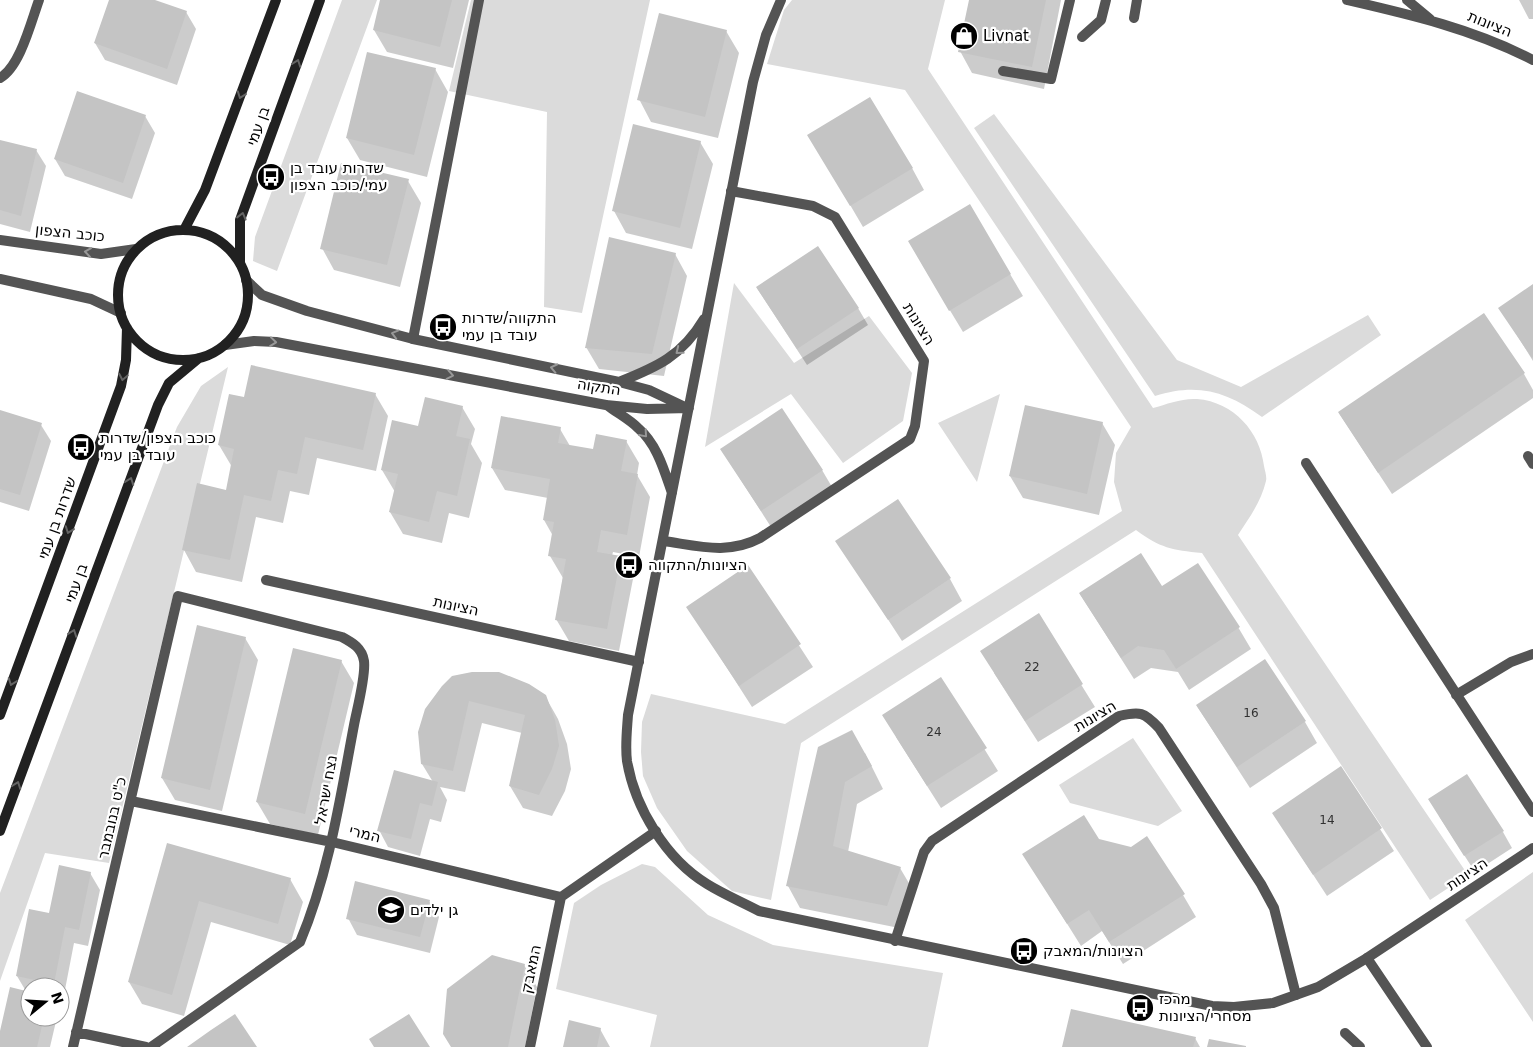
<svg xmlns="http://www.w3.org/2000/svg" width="1533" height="1047" viewBox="0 0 1533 1047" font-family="'DejaVu Sans','Noto Sans Hebrew',sans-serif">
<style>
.green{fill:#dbdbdb}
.shadow{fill:#0003}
.building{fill:#c4c4c4}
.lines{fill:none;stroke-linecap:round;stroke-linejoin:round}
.service{stroke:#545454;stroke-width:10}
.minor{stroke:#545454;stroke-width:10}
.tertiary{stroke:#545454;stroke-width:10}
.secondary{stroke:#212121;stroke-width:10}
.oneway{stroke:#646464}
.oneway2{stroke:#989898}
.labels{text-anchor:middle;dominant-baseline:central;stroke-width:4.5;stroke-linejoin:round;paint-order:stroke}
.number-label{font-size:12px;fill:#313131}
.street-label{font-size:15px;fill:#000;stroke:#fff}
.poi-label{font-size:15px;fill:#000;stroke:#fff;text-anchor:start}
</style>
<rect width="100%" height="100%" fill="#fff"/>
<path class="green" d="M342,0H377L277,271L253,261L255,237Z
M471,0H650L582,313L544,307L547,112L449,91Z
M792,0H945L928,69L1153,408C1167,404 1182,398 1197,399C1234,402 1260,432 1264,466C1265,471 1267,477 1266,481C1261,502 1249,518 1238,535L1468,875L1430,900L1202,553C1172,550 1160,548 1136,530L801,743L771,900L732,891L687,851L657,808L643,776L641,752L642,722L651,694L785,724L1122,511L1114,482L1116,453L1131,427L905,90L767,64L784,10Z
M994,114L1177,360L1241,387L1368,315L1381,335L1262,417C1228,392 1198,382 1155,396L974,128Z
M734,283L794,363L869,316L912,373L903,421L843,463L791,394L705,447Z
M228,367L109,863L45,853L0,981V893L177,427L201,386Z
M1000,394L977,482L938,423Z
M1133,738L1182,811L1158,826L1070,803L1059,785Z
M642,864L655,867L708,915L773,945L943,973L928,1047H650L657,1015L556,989L574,903L601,885Z
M1533,872V1022L1465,920Z"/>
<path class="shadow" d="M110,0H152L186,12L196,29L177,85L105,60L95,43Z
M381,0H469L453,68L387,52L374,30Z
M970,0H1061L1044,89L972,73L960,51Z
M1519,0H1533V19H1529Z
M726,31L739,53L718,138L651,122L639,99Z
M435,69L448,92L427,177L360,160L347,138Z
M145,116L155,133L132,199L65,176L55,159Z
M0,141L36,150L46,166L30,232L0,224Z
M700,142L713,164L692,249L626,233L614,211Z
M822,157L912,168L924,190L863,227Z
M408,181L421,203L400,287L334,270L322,248Z
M675,254L687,276L664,376L599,369L586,347Z
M922,264L1010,274L1023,296L963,332Z
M1533,286V361L1500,308Z
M757,288L858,308L868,325L807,365Z
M1484,315L1524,374L1533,390V398L1392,494L1339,413Z
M375,394L388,416L376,471L317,458L309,495L290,491L283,523L256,517L242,582L196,572L184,550L227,491L232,467L219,445L245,398Z
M462,407L475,429L471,444L482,463L469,518L449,513L442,543L403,534L390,512L395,492L382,470L419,427Z
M0,411L41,425L51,441L29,511L0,502Z
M1102,423L1115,445L1099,515L1023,498L1010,476Z
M560,429L570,446L594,451L626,441L639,463L637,475L650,497L639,557L613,552L612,556L620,557L633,579L619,651L569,641L556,619L563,578L550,556L553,536L544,520L548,498L505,490L492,468Z
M721,449L822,470L832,487L771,527Z
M837,541L950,579L962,601L902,641Z
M748,567L813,667L752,707L688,607Z
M1162,588L1238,627L1251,649L1189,690L1178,672L1151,668L1134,679L1080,594Z
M1038,615L1095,707L1038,742L994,673Z
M245,638L258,660L222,811L175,800L162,778Z
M341,661L354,683L318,835L270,824L257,802Z
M941,679L998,771L941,808L896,737Z
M443,686L545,696L558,719L567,744L571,769L565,791L552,816L523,808L510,786L522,733L482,723L465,792L440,787L447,800L441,822L430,819L420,856L388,847L379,830L433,782L422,764Z
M1197,706L1305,722L1317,743L1250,788Z
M819,748L865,753L883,789L857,804L848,852L900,868L913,890L899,928L800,908L788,886Z
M1341,768L1394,851L1327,896L1273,813Z
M1439,816L1503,832L1512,848L1475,872Z
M1098,840L1183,895L1196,917L1123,964L1102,931L1081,946L1024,855Z
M168,844L290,879L303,902L290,945L211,922L184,1016L142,1004L129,982Z
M90,873L100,890L88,946L74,943L63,1000L60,999V987H30V1017H57L50,1047H0V1037L27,993L17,976L50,915Z
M429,901L439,917L430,953L357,935L348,918Z
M524,965L537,987L525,1047H453Z
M600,1029L610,1047H564Z
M1195,1038L1200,1047H1064Z"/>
<path class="building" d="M109,0H155L187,11L167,69L94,43Z
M380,0H452L440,47L373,30Z
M969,0H1046L1032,67L958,52Z
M659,13L727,30L705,117L637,100Z
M367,52L436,68L414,155L346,138Z
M77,91L146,115L123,183L54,159Z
M870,97L913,168L850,206L807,135Z
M633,124L701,141L680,228L612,211Z
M0,140L37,149L21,216L0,210Z
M341,163L409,179L387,265L320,249Z
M970,204L1011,274L949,311L908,241Z
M609,237L676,253L652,354L585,348Z
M818,246L859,308L797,349L756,287Z
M1533,284V357L1532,358L1498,308Z
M1484,313L1525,373L1378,473L1338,412Z
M251,365L376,393L363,450L305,437L297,474L278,470L271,501L244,495L230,560L182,550L197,483L226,490L234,449L218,445L229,394L244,397Z
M425,397L463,406L456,436L470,439L457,496L437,491L429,522L389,512L398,474L381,470L392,420L418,426Z
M1025,405L1103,422L1087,494L1009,476Z
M782,408L823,470L761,511L720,449Z
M0,410L42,423L20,495L0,489Z
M501,416L561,427L558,443L593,449L596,434L627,440L621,471L638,474L627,535L601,530L597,552L621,556L607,629L555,620L566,559L548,556L554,522L543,520L550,479L491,468Z
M898,499L951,578L888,620L835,541Z
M1141,553L1162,586L1198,563L1240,627L1176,669L1164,650L1138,646L1121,658L1079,593Z
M748,565L801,644L739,686L686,607Z
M1039,613L1083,684L1025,721L980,651Z
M197,625L246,637L210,790L161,778Z
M293,648L342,660L305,814L256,802Z
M1265,659L1306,721L1237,767L1196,705Z
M472,672H499L529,684L546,695L555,720L559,746L552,769L539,795L509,786L525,715L469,701L453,771L421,764L418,732L425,709L442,686L452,676Z
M941,677L987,748L927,786L882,715Z
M852,730L872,766L845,782L833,846L901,867L887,906L786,886L818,747Z
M1341,766L1382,828L1313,875L1272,813Z
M394,770L438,782L432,806L420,803L411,839L377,831Z
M1467,774L1504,831L1464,856L1428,799Z
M1084,815L1099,839L1131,847L1147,836L1185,894L1109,942L1089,910L1067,924L1022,854Z
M167,843L291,878L278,924L199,901L172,995L128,982Z
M59,865L91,872L79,930L65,927L54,984L16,976L29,909L49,913Z
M355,881L430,900L420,937L346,919Z
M492,955L525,964L508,1047H451L443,1034L447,989Z
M10,987L30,992V1017H44L37,1047H0V1031Z
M1071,1009L1196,1037L1193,1047H1062Z
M235,1014L257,1047H187L211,1030Z
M409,1014L430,1047H374L369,1039Z
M569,1020L601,1028L597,1047H563Z
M1209,1039L1246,1046V1047H1207Z"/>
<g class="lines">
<path class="service" d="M1134,18L1137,0
M1082,37L1101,20L1106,0
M1003,71L1051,79L1070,0
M413,339L479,0
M1528,456L1533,464
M1306,463L1533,812
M664,541C699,546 728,555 760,538L910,439L915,426L924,361L835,217L813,206L731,191
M266,580L639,662
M1456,695L1511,662L1533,654
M895,941L924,852L932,841L1119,716C1140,711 1144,712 1159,728L1261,884L1274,908L1296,995
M1367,958L1427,1047
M1345,1033L1360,1047"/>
<path class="minor" d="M0,78C20,67 31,22 39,0
M131,801L332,842L561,897
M561,897L656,831
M76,1032L146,1047
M73,1047L178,596L342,637C353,643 362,648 364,661C366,676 357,709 354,725C340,799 329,873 300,942L151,1047
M530,1047L561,897"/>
<path class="tertiary" d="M781,0L766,35L753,82L628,715C627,730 625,746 627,761C635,808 666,859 707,884C723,894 742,902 759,911L1212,1006L1234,1007L1273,1003L1318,987L1367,958L1533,848
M1347,0C1412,15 1473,29 1533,60
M1407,0L1430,19
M0,240L101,254L136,249
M0,279L91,299L121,313
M246,280L262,295L307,311L413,339L619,382L649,390L685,407
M225,345L254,341L276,342L606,405L647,409L689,408
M619,382C657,367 682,356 704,319
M607,405C617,413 629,419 638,428C657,444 664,470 672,493"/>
<path class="secondary" d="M184,230L205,190L276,0
M118 295a65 65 0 1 1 130 0a65 65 0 1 1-130 0Z
M240,263V220L320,0
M0,715L121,386L126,360L127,328
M0,831L158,405L169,383L199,358"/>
</g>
<defs><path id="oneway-chevron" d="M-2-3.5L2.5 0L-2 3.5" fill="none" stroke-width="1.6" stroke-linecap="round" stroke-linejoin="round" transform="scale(1.25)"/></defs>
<g class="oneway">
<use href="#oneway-chevron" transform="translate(297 63) rotate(-70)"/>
<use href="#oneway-chevron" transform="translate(241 95) rotate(110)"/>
<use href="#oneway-chevron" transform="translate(242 216) rotate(-76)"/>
<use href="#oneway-chevron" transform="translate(123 377) rotate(101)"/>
<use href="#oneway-chevron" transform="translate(130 481) rotate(-70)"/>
<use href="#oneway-chevron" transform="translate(69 530) rotate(110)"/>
<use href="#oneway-chevron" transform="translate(73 633) rotate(-70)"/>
<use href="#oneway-chevron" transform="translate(12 682) rotate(110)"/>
<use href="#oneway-chevron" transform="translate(17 785) rotate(-70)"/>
</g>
<g class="oneway2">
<use href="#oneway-chevron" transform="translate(88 252) rotate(-172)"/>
<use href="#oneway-chevron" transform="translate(395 334) rotate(-165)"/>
<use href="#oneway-chevron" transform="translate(273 342) rotate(6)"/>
<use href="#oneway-chevron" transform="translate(679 351) rotate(141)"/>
<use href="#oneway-chevron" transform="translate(554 368) rotate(-168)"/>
<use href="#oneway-chevron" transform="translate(450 375) rotate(11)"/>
<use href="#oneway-chevron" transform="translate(644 434) rotate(49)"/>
</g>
<defs>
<symbol id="shop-disc" viewBox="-11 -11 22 22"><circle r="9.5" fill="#000" stroke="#fff"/><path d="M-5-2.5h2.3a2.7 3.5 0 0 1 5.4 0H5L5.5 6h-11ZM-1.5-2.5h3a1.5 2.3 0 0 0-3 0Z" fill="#fff"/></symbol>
<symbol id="bus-disc" viewBox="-11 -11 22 22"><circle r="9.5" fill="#000" stroke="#fff"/><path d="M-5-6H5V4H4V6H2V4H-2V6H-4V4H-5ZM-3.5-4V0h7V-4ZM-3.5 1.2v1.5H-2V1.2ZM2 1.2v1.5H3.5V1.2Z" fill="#fff"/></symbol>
<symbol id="school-disc" viewBox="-11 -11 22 22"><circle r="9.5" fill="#000" stroke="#fff"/><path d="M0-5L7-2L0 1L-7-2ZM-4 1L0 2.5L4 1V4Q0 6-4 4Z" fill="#fff"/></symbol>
</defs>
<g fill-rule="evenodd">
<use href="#shop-disc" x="948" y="20" width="32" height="32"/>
<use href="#bus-disc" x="255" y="161" width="32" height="32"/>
<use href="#bus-disc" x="427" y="311" width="32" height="32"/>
<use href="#bus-disc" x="65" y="431" width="32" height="32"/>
<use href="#bus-disc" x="613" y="549" width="32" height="32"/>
<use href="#school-disc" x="375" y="894" width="32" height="32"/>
<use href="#bus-disc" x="1008" y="935" width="32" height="32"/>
<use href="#bus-disc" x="1124" y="992" width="32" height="32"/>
</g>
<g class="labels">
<g class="number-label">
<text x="1032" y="667">22</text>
<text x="1251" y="713">16</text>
<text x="934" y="732">24</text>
<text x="1327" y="820">14</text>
</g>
<g class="street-label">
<text transform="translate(1490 24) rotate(22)">הציונות</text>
<text transform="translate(258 126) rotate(-70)">בן עמי</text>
<text transform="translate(70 233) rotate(6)">כוכב הצפון</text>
<text transform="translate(919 324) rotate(58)">הציונות</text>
<text transform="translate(599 387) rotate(9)">התקוה</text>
<text transform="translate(57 518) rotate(-70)">שדרות בן עמי</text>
<text transform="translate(76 583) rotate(-70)">בן עמי</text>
<text transform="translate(456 606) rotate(12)">הציונות</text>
<text transform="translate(1095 716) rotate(-31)">הציונות</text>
<text transform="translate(326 790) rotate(-80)">נצח ישראל</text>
<text transform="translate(112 818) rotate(-77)">כ"ט בנובמבר</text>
<text transform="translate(365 834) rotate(14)">המרי</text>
<text transform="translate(1467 874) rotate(-34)">הציונות</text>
<text transform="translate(531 969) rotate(-78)">המאבק</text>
</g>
<g class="poi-label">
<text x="983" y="36">Livnat</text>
<text x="290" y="168">שדרות עובד בן<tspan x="290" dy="17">עמי/כוכב הצפון</tspan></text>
<text x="462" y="318">התקווה/שדרות<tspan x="462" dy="17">עובד בן עמי</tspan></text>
<text x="100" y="438">כוכב הצפון/שדרות<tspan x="100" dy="17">עובד בן עמי</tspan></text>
<text x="648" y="565">הציונות/התקווה</text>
<text x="410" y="910">גן ילדים</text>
<text x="1043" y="951">הציונות/המאבק</text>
<text x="1159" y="999">מרכז<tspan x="1159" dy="17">מסחרי/הציונות</tspan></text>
</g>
</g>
<g transform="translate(45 1002) rotate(72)"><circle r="24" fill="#ffffff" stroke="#999999"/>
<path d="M0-4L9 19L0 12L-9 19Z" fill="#000000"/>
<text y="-8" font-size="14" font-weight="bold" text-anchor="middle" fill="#000000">N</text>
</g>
</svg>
